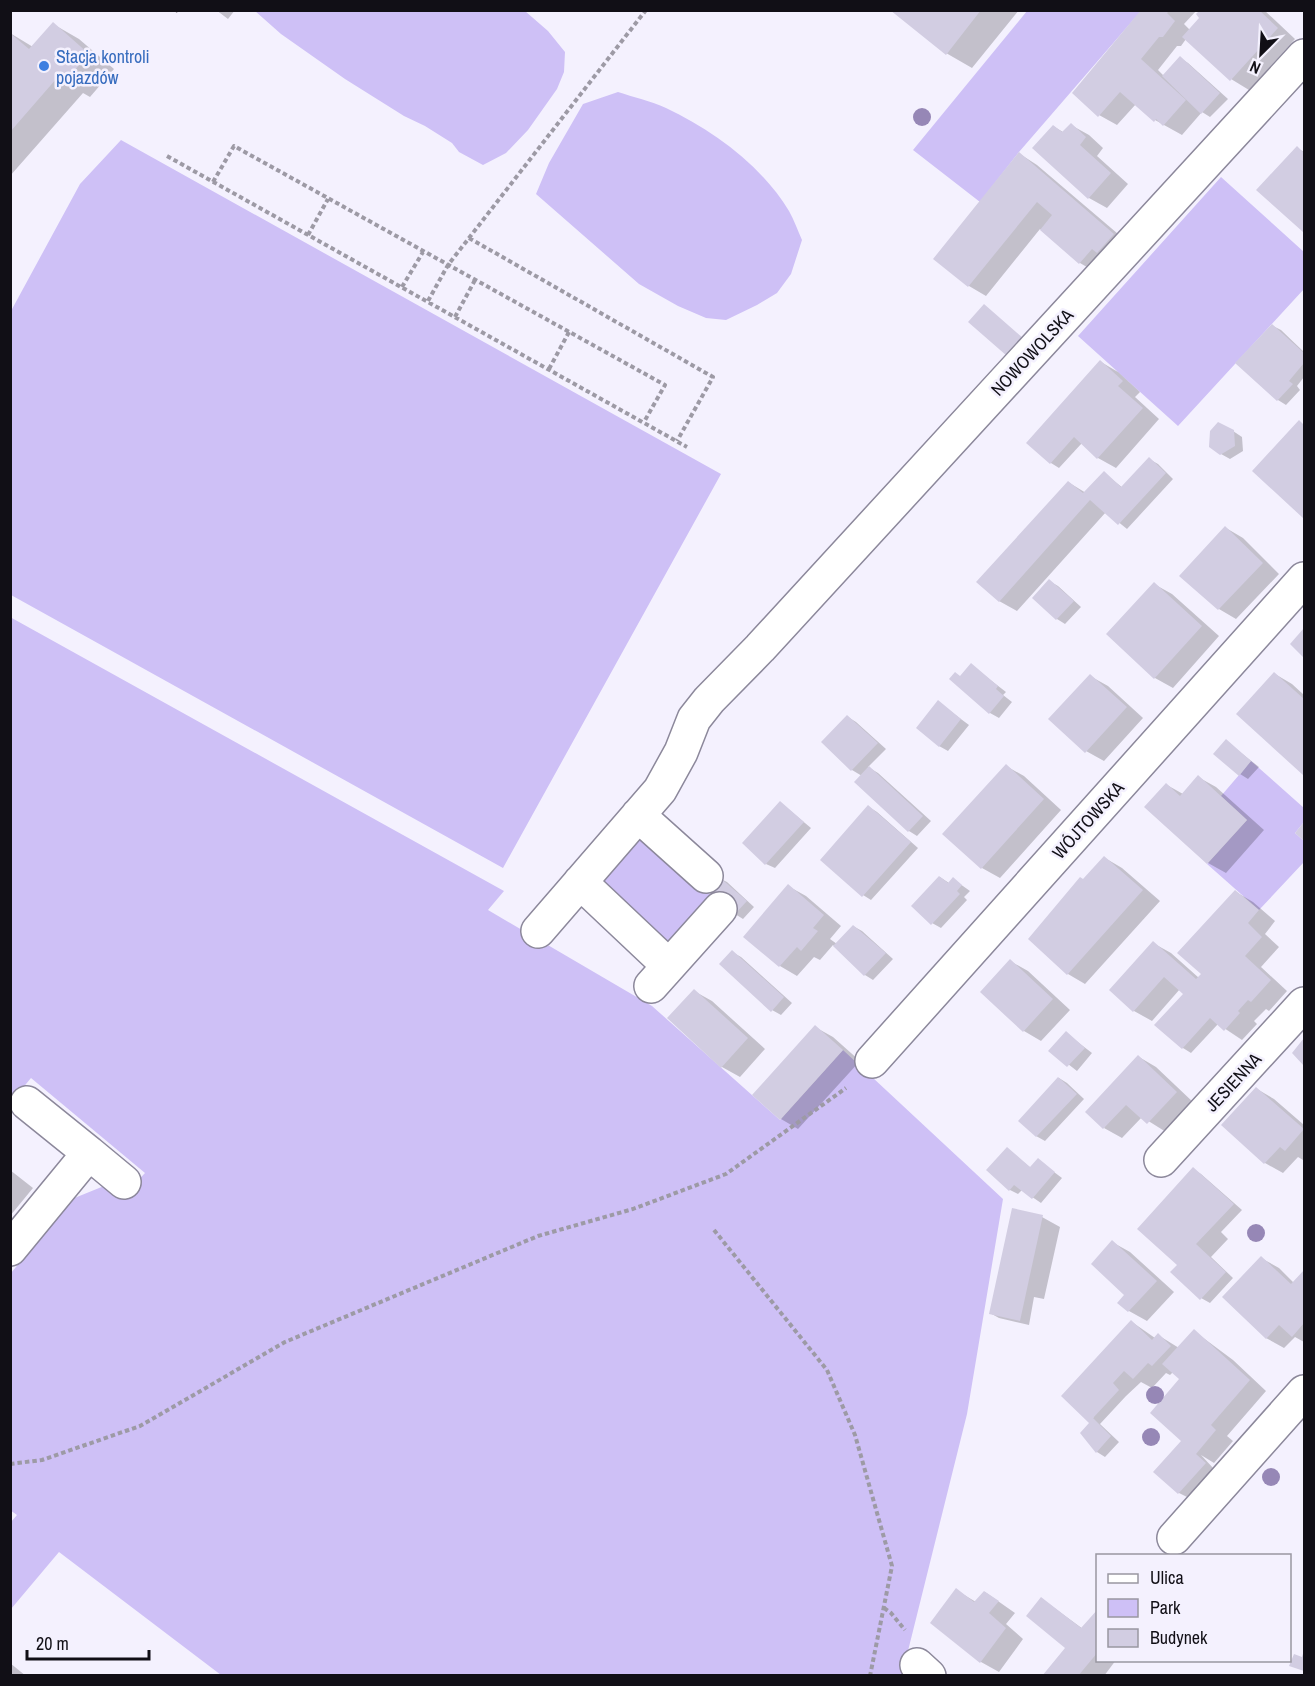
<svg xmlns="http://www.w3.org/2000/svg" width="1315" height="1686" viewBox="0 0 1315 1686" font-family="'Archivo Narrow',sans-serif">
<style>
.green{fill:#cec0f6}
.shadow{fill:#0003}
.building{fill:#d2cde2}
.lines{fill:none;stroke-linecap:round;stroke-linejoin:round}
.minor-casing{stroke:#8c889b;stroke-width:36}
.path{stroke:#9d9aa5;stroke-width:4;stroke-dasharray:4.5 3;stroke-linecap:butt}
.minor{stroke:#fff;stroke-width:33}
.tree{fill:#9687b6}
.shop-dot{fill:#3f7fe0;stroke:#f4f1fe;stroke-width:2}
.labels{text-anchor:middle;dominant-baseline:central;stroke-width:5;stroke-linejoin:round;paint-order:stroke}
.shop-label{font-size:18px;fill:#366cbe;stroke:#f4f1fe;text-anchor:start}
.street-label{font-size:18px;fill:#110f16;stroke:#f4f1fe}
</style>
<rect width="100%" height="100%" fill="#f4f1fe"/>
<path class="green" d="M255,11H525L548,31L565,52L564,72L557,89L528,130L506,153L483,165L459,152L452,143L425,126L404,116L345,79L281,34Z
M1027,11H1141L1019,152L980,202L913,150Z
M618,92C633,97 651,101 666,108C713,130 762,166 789,211C794,220 798,231 802,240L791,274L777,293L757,305L726,320L706,318L678,306L639,284L536,194L549,163L583,104Z
M121,140L721,474L503,868L11,595V311L80,184Z
M1221,177L1304,252V289L1178,426L1078,336Z
M10,617L504,891L488,910L652,1006L780,1120L843,1050L1003,1199L967,1414L902,1675H221L59,1552L11,1609V1522L17,1515L10,1510L11,1273L72,1199L104,1186L128,1191L145,1173L31,1078L11,1102Z
M1251,761L1304,808V822L1295,833L1304,841V862L1259,910L1207,864L1247,820L1221,796Z
M639,833L713,897L668,945L597,880Z"/>
<path class="shadow" d="M216,10H235L228,19Z
M893,10H1019L972,68L946,53Z
M1143,10H1197L1184,24L1190,30L1201,18L1202,10H1264L1295,39L1249,90L1231,79L1186,39L1181,46H1177L1158,70L1164,76L1180,58L1188,63L1228,99L1210,117L1202,112L1182,135L1155,120L1136,104L1117,125L1099,115Z
M53,24L79,39L114,69L90,97L83,93L10,176V33L33,47Z
M1071,125L1089,135L1103,148L1097,156L1128,184L1107,208L1089,198L1053,126L1063,132Z
M1297,148L1304,152V231L1258,190Z
M1020,154L1037,165L1131,245L1097,273L1080,263L1040,229L986,296L969,286L935,259Z
M1273,326L1281,330L1304,352V377L1297,386L1300,390L1286,405L1278,400L1237,363Z
M1101,362L1118,372L1140,392L1135,397L1159,419L1116,468L1098,458L1082,443L1059,468L1051,463L1028,443Z
M1299,422L1304,425V517L1254,471Z
M1233,431L1242,437L1243,451L1230,459L1221,454Z
M1149,459L1158,464L1173,479L1127,529L1106,512L1017,611L999,601L1068,482L1086,493L1104,473L1123,488Z
M1226,528L1243,538L1279,574L1236,619L1219,609Z
M1049,581L1058,586L1081,607L1065,624L1057,619L1034,598Z
M1154,584L1172,594L1219,636L1173,688L1155,678Z
M971,665L1006,692L1003,695L1012,702L999,718L990,713L951,679L961,677Z
M1275,674L1292,684L1304,695V774L1238,714Z
M1090,676L1108,686L1143,718L1104,761L1086,751Z
M938,702L969,725L948,751L939,746Z
M848,717L856,722L886,749L868,767L878,773L931,821L917,836L909,831L856,782L862,776L852,770L823,742Z
M1226,741L1259,767L1248,779L1240,774Z
M1006,766L1024,776L1061,810L1000,878L982,868Z
M1198,777L1216,787L1264,830L1226,873L1208,863L1167,785L1183,794Z
M781,803L811,828L775,868L766,864Z
M869,807L877,812L918,848L871,900L863,895Z
M1105,858L1122,868L1160,901L1085,984L1068,974L1084,881Z
M940,877L949,883L953,879L970,891L964,897L967,900L941,928L932,923Z
M719,878L727,882L754,907L743,919L735,914Z
M788,886L806,896L841,926L830,939L837,944L853,926L862,931L893,959L873,980L865,975L833,945L820,960L814,957L797,976L780,966Z
M1236,892L1253,902L1275,921L1265,934L1279,947L1261,967L1287,991L1269,1011L1266,1009L1254,1021L1257,1024L1242,1040L1218,1024L1191,1053L1183,1048L1156,1024L1185,994L1180,989L1152,1021L1134,1011L1111,990L1153,943L1171,953L1199,978L1203,974Z
M732,952L741,957L792,1003L781,1015L772,1010Z
M1010,961L1028,971L1070,1010L1041,1041L1024,1031Z
M694,991L712,1001L765,1049L740,1077L722,1067Z
M815,1027L833,1037L860,1061L798,1129L781,1119Z
M1066,1033L1092,1053L1077,1071L1050,1050Z
M1139,1057L1156,1067L1194,1103L1166,1132L1142,1117L1122,1138L1104,1128Z
M1059,1078L1067,1083L1084,1099L1045,1141L1036,1136Z
M1257,1089L1274,1099L1304,1125V1159L1303,1160L1298,1157L1283,1173L1265,1163L1223,1125Z
M1007,1149L1031,1168L1038,1160L1062,1178L1041,1203L1022,1190L1018,1194L1010,1190Z
M1193,1169L1201,1174L1242,1210L1221,1232L1228,1239L1211,1257L1233,1278L1210,1303L1201,1298L1179,1265Z
M10,1170L33,1188L10,1216Z
M1042,1217L1060,1227L1044,1299L1034,1297L1029,1325L999,1318L990,1313Z
M1112,1242L1130,1252L1174,1292L1147,1321L1129,1311Z
M1261,1258L1279,1268L1294,1283L1304,1272V1342L1295,1337L1284,1348L1266,1338Z
M1132,1322L1155,1338L1158,1335L1179,1348L1194,1331L1233,1360L1266,1391L1227,1436L1233,1441L1214,1463L1201,1455L1214,1469L1187,1497L1179,1493L1183,1441L1181,1379L1173,1372L1170,1375L1166,1373L1152,1388L1141,1382L1126,1396L1100,1424L1119,1442L1105,1457L1097,1452L1091,1423Z
M956,1590L976,1602L985,1592L1015,1613L1006,1624L1023,1639L999,1672L981,1662L932,1623Z
M1042,1599L1083,1629L1098,1611V1660H1116L1104,1676H1044L1067,1647Z
M10,1663L26,1676H10Z"/>
<path class="building" d="M890,10H981L946,55Z
M1141,10H1170L1167,13L1175,21L1163,37H1159L1141,59L1186,100L1163,126L1156,119L1154,122L1120,92L1098,117L1072,93Z
M1200,10H1259L1278,28L1230,81L1182,37L1199,18L1196,14Z
M53,22L89,54L63,83L57,78L10,132V33L29,49Z
M1180,56L1220,93L1201,114L1162,76Z
M1071,123L1086,137L1080,145L1111,173L1088,199L1032,148L1053,125L1062,132Z
M1297,146L1304,153L1303,232L1256,190Z
M1019,152L1114,234L1097,253L1092,249L1079,264L1040,230L1052,215L1037,202L968,287L933,259Z
M984,304L1023,338L1007,356L968,322Z
M1272,324L1304,353V363L1289,381L1293,384L1277,401L1235,363Z
M1100,360L1123,381L1118,386L1143,408L1097,459L1074,437L1050,464L1026,443Z
M1299,420L1304,425L1303,518L1252,471Z
M1218,422L1234,430L1235,446L1220,455L1209,447L1210,431Z
M1149,457L1166,473L1118,525L1090,500L999,602L976,582L1068,481L1083,493L1104,471L1121,487Z
M1225,526L1263,563L1218,610L1179,576Z
M1049,579L1074,601L1056,620L1032,598Z
M1154,582L1202,626L1154,679L1106,634Z
M1304,628V658L1290,644Z
M971,663L998,686L996,689L1004,696L989,714L949,679L955,672L960,676Z
M1274,672L1304,699L1303,775L1236,714Z
M1090,674L1127,707L1085,753L1048,719Z
M938,700L961,719L939,747L916,728Z
M847,715L878,743L851,771L821,742Z
M1226,739L1251,761L1239,776L1213,754Z
M1006,764L1044,799L981,869L942,834Z
M869,766L923,816L908,832L854,782Z
M1198,775L1247,820L1207,864L1144,807L1166,783L1180,796Z
M780,801L804,822L765,865L742,843Z
M868,805L911,842L862,897L820,860Z
M1304,822V841L1295,833Z
M1104,856L1143,890L1067,975L1028,939L1080,877L1083,879Z
M718,876L747,901L734,915L706,890Z
M939,876L948,883L953,877L962,885L957,891L960,894L931,925L911,906Z
M788,884L824,915L813,928L818,931L801,951L797,947L779,967L743,937Z
M1235,890L1259,910L1248,923L1262,937L1245,956L1271,980L1251,1002L1248,1000L1238,1011L1240,1013L1224,1031L1210,1018L1182,1049L1154,1025L1183,994L1164,977L1133,1012L1109,990L1153,941L1196,979L1201,974L1177,953Z
M853,925L886,953L864,976L833,946Z
M732,950L784,997L771,1012L719,964Z
M1010,959L1053,999L1023,1032L980,992Z
M694,989L748,1038L721,1068L667,1018Z
M815,1025L843,1050L780,1120L752,1095Z
M1066,1031L1085,1048L1067,1067L1048,1051Z
M1304,1038V1066L1292,1053Z
M1138,1055L1177,1092L1147,1124L1126,1105L1103,1129L1085,1112Z
M1058,1077L1077,1094L1036,1137L1018,1121Z
M1256,1087L1304,1129L1285,1151L1280,1147L1264,1164L1221,1125Z
M1007,1147L1030,1167L1038,1158L1055,1172L1032,1199L1014,1185L1009,1191L986,1170Z
M1193,1167L1234,1204L1196,1244L1226,1272L1200,1300L1170,1272L1177,1265L1137,1229Z
M1012,1208L1043,1215L1020,1321L989,1314Z
M1112,1240L1157,1281L1128,1312L1117,1303L1124,1295L1091,1264Z
M1261,1256L1291,1284L1304,1270V1323L1292,1337L1279,1325L1266,1339L1222,1297Z
M1131,1320L1152,1340L1158,1333L1171,1346L1152,1366L1148,1363L1133,1379L1124,1371L1113,1383L1119,1390L1093,1418L1111,1436L1096,1453L1080,1433L1089,1423L1061,1396Z
M1194,1329L1250,1380L1211,1425L1216,1430L1196,1454L1206,1463L1178,1494L1153,1472L1181,1441L1150,1413L1179,1379L1162,1364Z
M956,1588L974,1602L984,1591L999,1601L989,1613L1006,1628L980,1663L930,1623Z
M1041,1597L1081,1628L1098,1609V1652L1078,1676H1042L1065,1648L1026,1616Z
M1304,1650V1671L1289,1666L1294,1654L1302,1657Z"/>
<g class="lines">
<defs>
<path id="minor" d="M638,815L706,876
M580,882L669,966
M538,931L660,790L681,752L694,719L709,700L760,648L1304,56
M651,986L720,909
M872,1061L1304,579
M27,1103L89,1153
M1161,1160L1304,1004
M10,1249L89,1153L124,1182
M1174,1538L1304,1392
M917,1665L929,1676"/>
</defs>
<use href="#minor" class="minor-casing"/>
<path class="path" d="M177,10L178,12
M167,156L687,447
M213,182L234,146L665,385L644,422
M308,235L328,199
M469,238L713,377L677,441
M402,287L423,252
M428,301L448,265L469,238L646,10
M455,317L475,280
M549,369L569,332
M714,1230L827,1370L855,1435L892,1566L870,1676
M10,1464L42,1460L140,1426L285,1342L538,1236L633,1209L726,1174L846,1088
M884,1608L891,1613L905,1630"/>
<use href="#minor" class="minor"/>
</g>
<g class="tree">
<circle cx="922" cy="117" r="9"/>
<circle cx="1256" cy="1233" r="9"/>
<circle cx="1155" cy="1395" r="9"/>
<circle cx="1151" cy="1437" r="9"/>
<circle cx="1271" cy="1477" r="9"/>
</g>
<circle class="shop-dot" cx="44" cy="66" r="6"/>
<g class="labels">
<g class="shop-label">
<text x="56" y="56">Stacja kontroli<tspan x="56" dy="21">pojazdów</tspan></text>
</g>
<g class="street-label">
<text transform="translate(1032 352) rotate(-47)">NOWOWOLSKA</text>
<text transform="translate(1088 820) rotate(-48)">WÓJTOWSKA</text>
<text transform="translate(1233 1082) rotate(-47)">JESIENNA</text>
</g>
</g>
<rect width="1315" height="1686" fill="none" stroke="#110f16" stroke-width="24"/>
<rect x="1096" y="1554" width="195" height="108" fill="#f4f1fe" stroke="#9997a1" stroke-width="1.5"/>
<rect x="1108" y="1574" width="30" height="9" fill="#ffffff" stroke="#9997a1" stroke-width="1.5"/>
<text x="1150" y="1584" font-size="18" fill="#110f16">Ulica</text>
<rect x="1108" y="1599" width="30" height="18" fill="#cec0f6" stroke="#9997a1" stroke-width="1.5"/>
<text x="1150" y="1614" font-size="18" fill="#110f16">Park</text>
<rect x="1108" y="1629" width="30" height="18" fill="#d2cde2" stroke="#9997a1" stroke-width="1.5"/>
<text x="1150" y="1644" font-size="18" fill="#110f16">Budynek</text>
<g transform="translate(1261 54) rotate(204)" stroke="#f4f1fe" stroke-width="4.5" paint-order="stroke">
<path d="M0-4.5L10 22L0 15L-10 22Z" fill="#110f16"/>
<text y="-9" font-size="16" font-weight="bold" text-anchor="middle" fill="#110f16">N</text>
</g>
<path d="M27 1650v9h122v-9" fill="none" stroke="#110f16" stroke-width="3"/>
<text x="36" y="1650" font-size="18" fill="#110f16" stroke="#f4f1fe" stroke-width="4.5" paint-order="stroke">20 m</text>
</svg>
